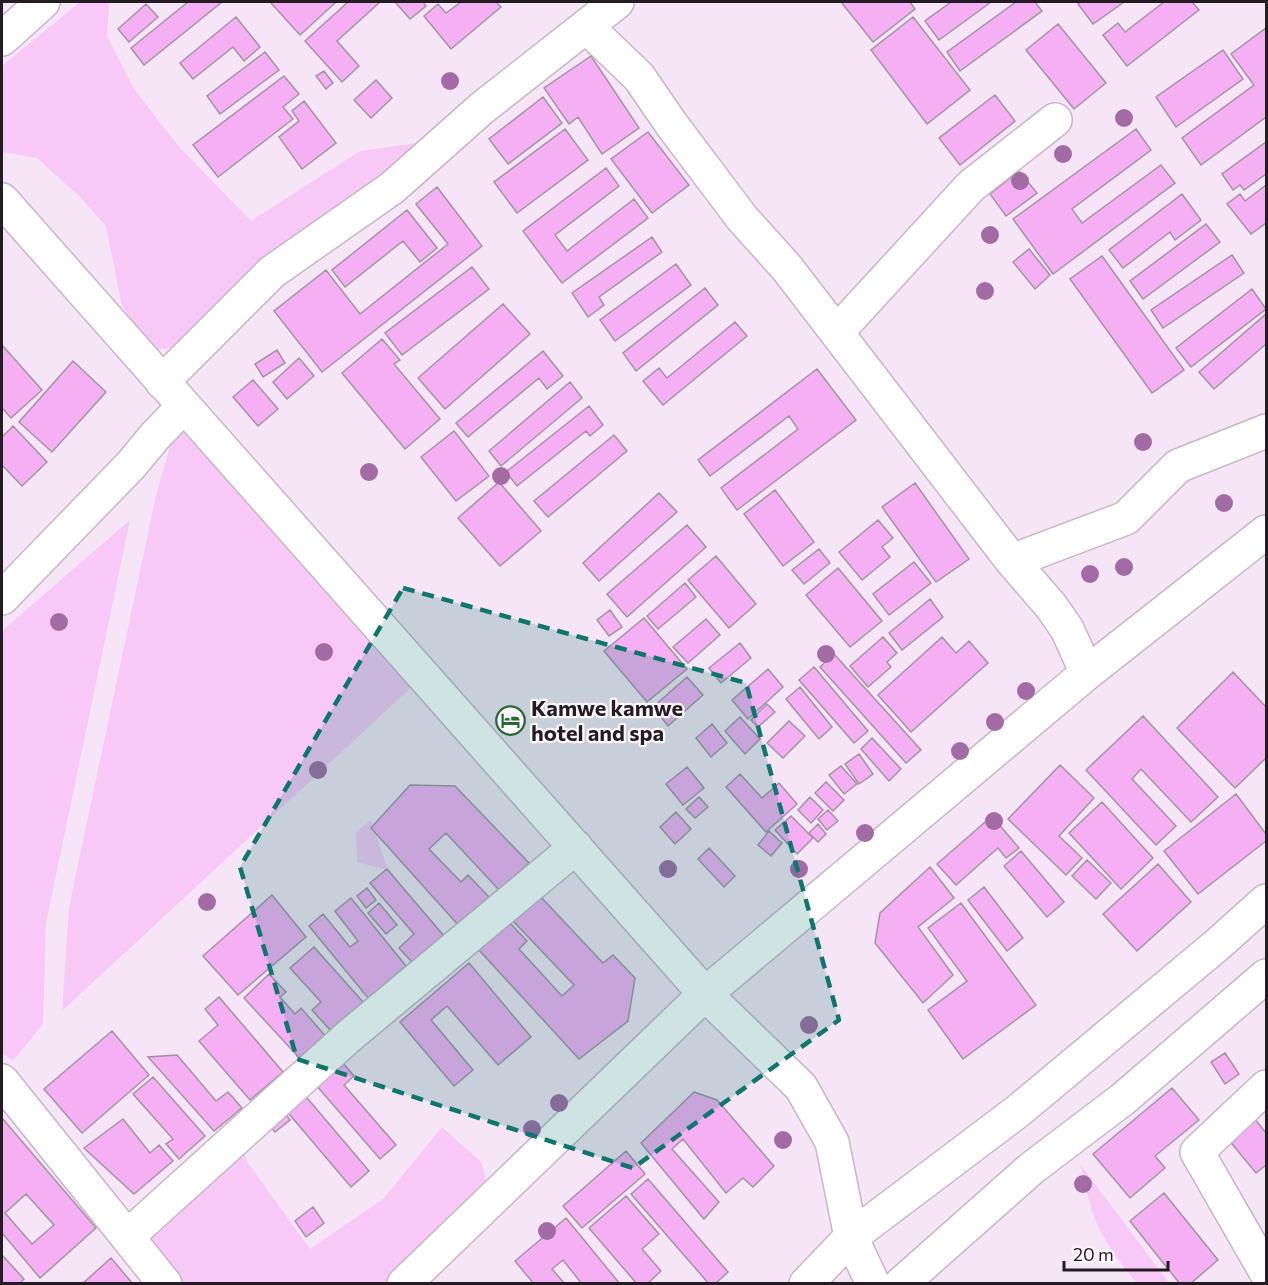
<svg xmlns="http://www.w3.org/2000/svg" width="1268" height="1285" viewBox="0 0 1268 1285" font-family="Commissioner,sans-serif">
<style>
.green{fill:#f8c9f7}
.building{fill:#f5b0f4;stroke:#a393a2;stroke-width:1.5;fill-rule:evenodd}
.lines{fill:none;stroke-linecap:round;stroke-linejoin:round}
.minor-casing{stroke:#c6b6c6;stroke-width:36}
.minor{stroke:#fff;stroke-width:33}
.tree{fill:#a26ba3}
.marked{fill:#0f766e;fill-opacity:0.2;stroke:#0f766e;stroke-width:4.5;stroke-dasharray:12 8;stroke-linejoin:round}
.labels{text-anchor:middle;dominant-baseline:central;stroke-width:4.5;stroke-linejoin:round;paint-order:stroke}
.poi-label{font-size:22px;font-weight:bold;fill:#231d23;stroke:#fdf6fd;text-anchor:start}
</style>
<rect width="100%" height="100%" fill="#f6e5f6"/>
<path class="green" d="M80,2H109L107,36L134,89L181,149L251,221L360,151L446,139L209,344L152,350L122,306L106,226L80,197L37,158L2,152V66Z
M179,417L416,683L62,1011L69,907L157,491Z
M130,520L46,923L43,1024L13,1061L2,1053V631Z
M371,820L388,870L357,862L356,832Z
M442,1127L481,1162L491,1195L418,1283H181L142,1236L244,1153L248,1163L310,1249L383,1199Z
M1080,1164L1169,1283H1137C1119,1262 1101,1238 1092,1211C1087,1196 1084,1179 1080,1164Z"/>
<path class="building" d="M188,2H222L144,65L131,48Z
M270,2H336L300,35Z
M348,2H380L337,41L359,66L342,82L305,41Z
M395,2H423L426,6L410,19Z
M461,2H496L501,7L451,49L424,16L438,4L446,13Z
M841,2H910L915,9L873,42Z
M951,2H991L939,40L925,21Z
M1016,2H1035L1042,11L960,71L947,52Z
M1081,2H1124L1093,24L1078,4Z
M1164,2H1192L1199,10L1127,66L1103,35L1118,23L1125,32Z
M146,4L158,17L129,42L118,29Z
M236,17L260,47L244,61L233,47L193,79L180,63Z
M913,17L970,90L927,124L871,50Z
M1058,24L1106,83L1074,109L1026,50Z
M1266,28V117L1201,165L1182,138L1254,85L1231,54Z
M1223,50L1243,79L1176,127L1156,97Z
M265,52L279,70L220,114L207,96Z
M591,56L639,128L602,154L578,117L569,124L544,88Z
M324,71L333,83L326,89L316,76Z
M284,76L299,94L283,107L293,119L218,177L193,145Z
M376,80L392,98L371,118L354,100Z
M995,95L1015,121L960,165L939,138Z
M543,97L562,123L508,164L489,139Z
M304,101L336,143L302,169L279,137L299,121L292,111Z
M565,129L588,160L517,213L494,182Z
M1136,129L1151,150L1072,209L1082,223L1161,165L1175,183L1053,274L1013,219Z
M648,132L689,185L652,213L611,159Z
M1266,142V174L1244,190L1240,185L1233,190L1222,174Z
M606,168L619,186L555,235L567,251L634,199L648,218L562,283L523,231Z
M1019,171L1037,193L1006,216L990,194Z
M1266,185V223L1251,234L1227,204L1240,194L1245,201Z
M437,187L482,246L322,372L274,311L326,270L360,314L448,244L416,204Z
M1182,194L1201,220L1175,240L1170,232L1123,268L1109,250Z
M407,210L437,248L420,262L403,241L345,287L332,270Z
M1206,224L1220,242L1143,299L1130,281Z
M652,237L662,252L599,297L604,305L588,317L572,293Z
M1029,249L1050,275L1035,289L1013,262Z
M1232,255L1244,273L1163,328L1151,310Z
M1102,256L1184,370L1152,393L1070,279Z
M676,264L691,285L615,341L600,320Z
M472,267L489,289L402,355L385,333Z
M705,288L718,305L636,371L623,353Z
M1252,289L1266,309L1191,367L1176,348Z
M503,304L530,334L445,409L418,378Z
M1266,314V344L1214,389L1199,372Z
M735,322L747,336L663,405L643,381L659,368L667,378Z
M382,339L400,360L394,364L440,419L405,449L342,373Z
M2,345L42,390L11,418L2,408Z
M277,350L285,363L263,377L255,364Z
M543,351L563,376L547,389L539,378L468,437L456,423Z
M299,358L314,376L287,399L273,382Z
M73,361L106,392L52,452L19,422Z
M817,369L856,420L737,510L721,488L798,429L789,416L710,476L698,460Z
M253,380L278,409L258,426L233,397Z
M570,382L582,398L501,466L489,451Z
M589,406L603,425L590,436L586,431L517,486L506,472Z
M13,426L47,462L22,486L2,465V437Z
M454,431L489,476L456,501L421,457Z
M614,435L627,451L548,517L534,501Z
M499,482L541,531L500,566L458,518Z
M915,483L969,559L936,582L882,507Z
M775,490L814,542L783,566L744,514Z
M659,493L677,512L599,581L583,563Z
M878,520L893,538L882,547L890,557L862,580L839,552Z
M687,525L706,547L627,617L607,594Z
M819,549L830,563L804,584L792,570Z
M716,556L756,604L729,628L688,580Z
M914,562L931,583L889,615L873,594Z
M838,568L882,621L850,647L806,595Z
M685,583L696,597L658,629L647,616Z
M930,599L943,617L902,650L889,633Z
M610,610L622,627L609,636L597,620Z
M644,618L687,669L647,702L604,651Z
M706,619L720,635L688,663L673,647Z
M883,637L897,653L887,662L891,667L868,687L850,666Z
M942,637L956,653L969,641L988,663L911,732L878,695Z
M740,643L751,658L721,683L709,668Z
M834,654L921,750L906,763L820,667Z
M814,667L868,731L854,743L799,680Z
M768,669L783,687L748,719L732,700Z
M1233,672L1266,707V758L1235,788L1177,728Z
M687,677L703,695L668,726L653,707Z
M800,687L832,727L819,739L786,699Z
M767,704L775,712L758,727L751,720Z
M1143,716L1218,797L1191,822L1141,769L1132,779L1176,826L1156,845L1086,770Z
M740,717L760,739L745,754L725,731Z
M789,721L805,736L783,758L767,743Z
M712,724L727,743L711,757L696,738Z
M872,738L901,769L889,781L861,749Z
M859,754L873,774L859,784L845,764Z
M1060,765L1094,798L1059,836L1082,858L1066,875L1008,819Z
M841,766L857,784L844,794L829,775Z
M687,767L704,788L683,805L666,784Z
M740,774L762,798L779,783L797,804L766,832L726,787Z
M826,782L844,800L833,811L815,793Z
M410,785L455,786L529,863L499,890L446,833L429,849L461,882L468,875L489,897L459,926L371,828Z
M1236,794L1266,834V841L1198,894L1164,851Z
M699,797L708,807L695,818L686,809Z
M810,797L823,810L811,823L798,810Z
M1102,802L1153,858L1121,889L1069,833Z
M828,810L838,821L827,830L818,819Z
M676,812L691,829L675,844L660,827Z
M791,816L813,838L797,854L775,830Z
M992,816L1019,848L1006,858L998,848L956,885L937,864Z
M818,824L826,834L818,842L809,833Z
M769,831L782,843L771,856L758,845Z
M709,848L735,876L724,887L698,859Z
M1021,851L1064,902L1047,917L1004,866Z
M1087,860L1111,883L1096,899L1072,876Z
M1158,864L1191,902L1137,951L1103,914Z
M930,867L954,898L918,927L953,975L923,1003L875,943L880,913Z
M387,869L444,936L413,963L399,948L414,934L370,883Z
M984,887L1023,938L1007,951L968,900Z
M367,888L376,900L366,908L357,896Z
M272,895L306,937L238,995L203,956Z
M540,896L603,963L613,955L635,978L628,1021L579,1059L479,950L509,922L527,941L519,949L562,996L574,985L513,921Z
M351,898L406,966L368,998L309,926L323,914L350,947L358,941L335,911Z
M379,903L397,925L386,934L368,913Z
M961,903L1036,1005L963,1059L928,1010L967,981L928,928Z
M314,947L363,1002L331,1031L312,1010L321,1002L290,968Z
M469,963L531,1037L498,1065L447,1006L431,1020L473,1070L454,1086L400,1022Z
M269,974L286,992L280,997L295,1014L301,1008L328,1039L303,1062L244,998Z
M219,997L283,1072L250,1100L199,1041L218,1025L205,1009Z
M112,1031L149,1075L82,1133L44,1089Z
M1225,1053L1239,1074L1225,1084L1211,1062Z
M177,1055L216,1101L228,1092L242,1108L214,1131L148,1057Z
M342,1062L354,1076L344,1085L396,1145L380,1159L316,1085Z
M153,1077L205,1136L179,1159L166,1144L173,1139L133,1094Z
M1172,1088L1199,1120L1155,1156L1165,1168L1130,1198L1093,1154Z
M302,1092L369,1171L351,1187L284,1108Z
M694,1092L717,1100L774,1166L753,1187L743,1178L726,1193L683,1139L672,1149L719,1202L704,1219L641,1143Z
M282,1109L290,1120L275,1132L266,1121Z
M2,1118L96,1228L40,1278L2,1233ZM26,1194L54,1225L32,1244L5,1213Z
M1254,1118L1266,1133V1165L1256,1173L1228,1139Z
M123,1119L150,1153L159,1145L173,1161L134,1194L84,1148Z
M626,1151L645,1174L582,1228L563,1206Z
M648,1179L728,1272L715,1284H709L631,1194Z
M1164,1193L1218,1260L1190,1284H1180L1130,1221Z
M626,1196L659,1234L642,1249L661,1271L647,1284H637L589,1228Z
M313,1207L324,1223L306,1237L295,1221Z
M566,1218L620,1284H582L563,1260L552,1269L565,1284H534L515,1261Z
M2,1255L24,1279L19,1284H2Z
M111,1258L133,1284H82Z"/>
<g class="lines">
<defs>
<path id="minor" d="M587,27L639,77L672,125L742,218L787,268L1012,561L1051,606L1067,629L1087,673
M2,39L43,2
M2,200L705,994L801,1087L832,1142L851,1237L873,1284
M837,332L971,186L1055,120
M162,382L272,272L392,188L482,108L617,2
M1012,561L1126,518L1178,466L1266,431
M2,598L131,465L155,436L184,406
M2,1081L165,1284
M1266,1087L1197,1152L1266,1272
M128,1236L348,1037L576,847
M404,1284L705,994L1087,673L1266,532
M806,1284L851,1237L1018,1111L1217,945L1266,901
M901,1284L1032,1168L1123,1099L1266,976"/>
</defs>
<use href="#minor" class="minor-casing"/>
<use href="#minor" class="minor"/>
</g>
<g class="tree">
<circle cx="450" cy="81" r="9"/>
<circle cx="1124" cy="118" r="9"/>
<circle cx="1063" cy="154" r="9"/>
<circle cx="1020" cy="181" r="9"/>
<circle cx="990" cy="235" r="9"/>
<circle cx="985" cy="291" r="9"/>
<circle cx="1143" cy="442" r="9"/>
<circle cx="369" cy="472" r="9"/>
<circle cx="501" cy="476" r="9"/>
<circle cx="1224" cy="503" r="9"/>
<circle cx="1124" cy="567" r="9"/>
<circle cx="1090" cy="574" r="9"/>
<circle cx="59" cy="622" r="9"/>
<circle cx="324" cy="652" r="9"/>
<circle cx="826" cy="654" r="9"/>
<circle cx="1026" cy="691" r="9"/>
<circle cx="995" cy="722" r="9"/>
<circle cx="960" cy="751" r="9"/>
<circle cx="318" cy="770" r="9"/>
<circle cx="994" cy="821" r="9"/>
<circle cx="865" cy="833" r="9"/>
<circle cx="668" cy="869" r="9"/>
<circle cx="799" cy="869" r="9"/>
<circle cx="207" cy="902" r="9"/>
<circle cx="809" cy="1025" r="9"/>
<circle cx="559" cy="1103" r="9"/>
<circle cx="532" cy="1129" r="9"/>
<circle cx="783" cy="1140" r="9"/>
<circle cx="1083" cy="1184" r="9"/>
<circle cx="547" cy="1231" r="9"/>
</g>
<path class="marked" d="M403,588L746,683L839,1020L633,1168L297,1059L240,867Z"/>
<defs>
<symbol id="hotel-ring" viewBox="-11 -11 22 22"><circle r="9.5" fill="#fdf6fd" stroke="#276933" stroke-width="1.5"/><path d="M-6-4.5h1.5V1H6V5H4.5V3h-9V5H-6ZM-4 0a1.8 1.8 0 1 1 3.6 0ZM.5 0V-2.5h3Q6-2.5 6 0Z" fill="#276933"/></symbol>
</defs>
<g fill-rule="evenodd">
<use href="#hotel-ring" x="494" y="704" width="33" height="33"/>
</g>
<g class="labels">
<g class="poi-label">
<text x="531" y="707">Kamwe kamwe<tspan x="531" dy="25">hotel and spa</tspan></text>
</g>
</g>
<rect width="1268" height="1285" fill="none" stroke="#231d23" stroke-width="6"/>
<path d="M1064 1261v9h104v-9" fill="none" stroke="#231d23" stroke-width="3"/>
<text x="1073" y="1261" font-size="18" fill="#231d23" stroke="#fdf6fd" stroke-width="4.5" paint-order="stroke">20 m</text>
</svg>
